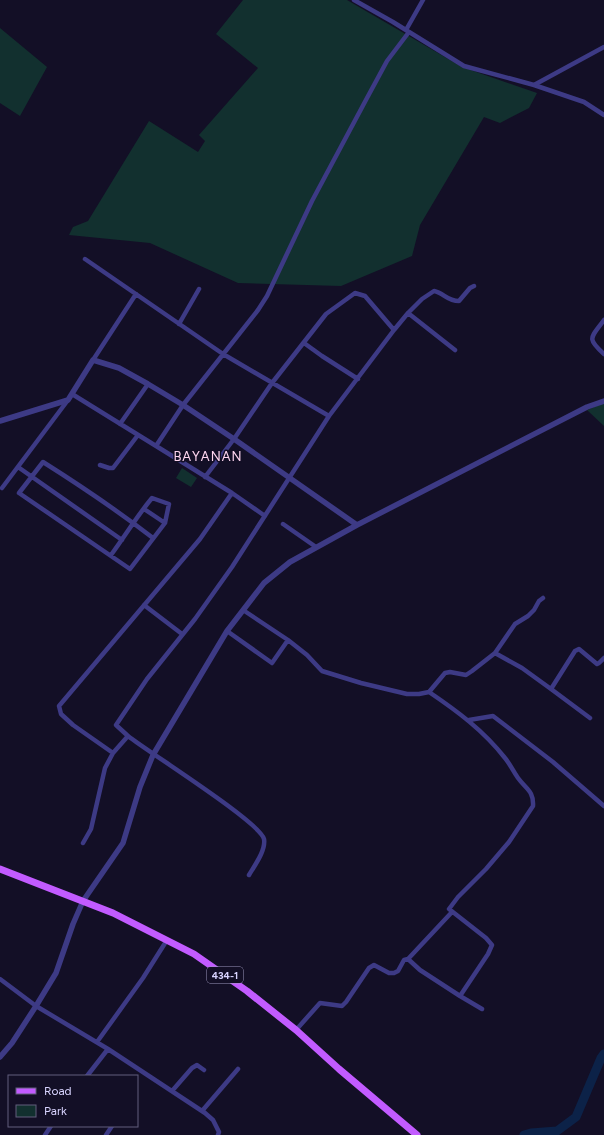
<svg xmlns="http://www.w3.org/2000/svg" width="604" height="1135" viewBox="0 0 604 1135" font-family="Figtree,sans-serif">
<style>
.green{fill:#12302f}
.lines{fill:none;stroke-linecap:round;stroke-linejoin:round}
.river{stroke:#0c2248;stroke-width:9}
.minor{stroke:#3d3a85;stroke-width:4.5}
.tertiary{stroke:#3d3a85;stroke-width:5.5}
.primary{stroke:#c25bff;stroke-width:7}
.labels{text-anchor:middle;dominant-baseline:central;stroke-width:3;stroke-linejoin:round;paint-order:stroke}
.shield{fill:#130f26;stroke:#9e99be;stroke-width:1}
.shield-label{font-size:10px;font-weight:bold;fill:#d9d4ff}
.quarter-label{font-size:13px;letter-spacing:1px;fill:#ffd6f0;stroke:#130f26}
</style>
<rect width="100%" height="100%" fill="#130f26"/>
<path class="green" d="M243,0H347L462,67L537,93L529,108L500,123L484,117L420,225L412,256L341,286L238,283L150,243L69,235L73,227L88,221L149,121L198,152L205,141L199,135L258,68L216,34Z
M0,28L47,67L20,116L0,103Z
M604,403V426L587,410Z
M182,468L197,478L191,487L176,478Z"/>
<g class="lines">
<path class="river" d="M524,1135L531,1133L557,1131L576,1117L601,1058L604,1054"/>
<path class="minor" d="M354,0L393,22L464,66L534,85L584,102L604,115
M406,30L423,0
M534,85L604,47
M85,259L223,354L329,416
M408,313L455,350
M604,320C591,338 586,338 604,354
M179,324L199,289
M304,343L322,356L358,379
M93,360L136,294
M72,394L232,493L265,516
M120,424L148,384
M156,446L183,405L258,310L267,296L312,201L367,98L387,61L409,32
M100,465L109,468H113L138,435
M18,467L122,540
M205,477L234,439L272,383L326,314L355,293L365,296L394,330
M2,488L68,400
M144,509L165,523
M283,524L316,547
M111,555C125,536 137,516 152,498L169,504L165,523L130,569L19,493L43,462C81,486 118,511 153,538
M144,605L182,634
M243,610L288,640L307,655L322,671L361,683L407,694H419L429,692L445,673L450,672L466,675L472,671L495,653L522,668L551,689L575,651L579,649L597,664L599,663L604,658
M227,631L272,663L288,640
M495,653L515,624L528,616L534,610L539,601L543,598
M551,689L590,718
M429,692C457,711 483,730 505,758C510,764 513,771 518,778C526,789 534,791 533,806L509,842L486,869L458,897L449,909L486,938L492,945L488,954L460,996L482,1009
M469,720L493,716L553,762L604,806
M128,736C148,752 260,822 264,839C266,850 255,865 249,875
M113,753L73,725L61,714L59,706L200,539L232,493
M83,843L91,829L105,768L113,753L128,736L116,725L147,679L195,619L232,567L329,416L394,330L408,313L422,299L434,291C444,293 447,301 459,301L470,288L474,286
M408,959L452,912
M0,979L36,1006L108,1049L205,1113L213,1120L219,1132L218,1135
M296,1030L320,1003L342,1006L346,1002L369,968L374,965L389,973H394L398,971L404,960L408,959L420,970L460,996
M97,1042L143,978L167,940
M87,1076L108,1049
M172,1091L192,1068L197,1065L204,1070
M202,1111L238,1069
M45,1135L51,1126
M106,1135L112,1126"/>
<path class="tertiary" d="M0,421L68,400L93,360L119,368L148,384L183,405L234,439L357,525
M0,1057L12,1043L36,1006L56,973L73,924L83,901L123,843L140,787L153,755L227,631L264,583L290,562L357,525L587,407L604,401"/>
<path class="primary" d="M0,869L113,913L194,954L247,991L296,1030L339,1069L417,1135"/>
</g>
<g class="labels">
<rect class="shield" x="207" y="967" width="36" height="16" rx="3"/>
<g class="shield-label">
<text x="225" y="975">434-1</text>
</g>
<g class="quarter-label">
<text x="208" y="456">BAYANAN</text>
</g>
</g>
<rect x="8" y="1075" width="130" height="52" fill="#130f26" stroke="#625e7d"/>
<rect x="16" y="1088" width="20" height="6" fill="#c25bff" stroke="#625e7d"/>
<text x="44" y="1095" font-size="12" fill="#d9d4ff">Road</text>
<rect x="16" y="1105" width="20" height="12" fill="#12302f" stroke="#625e7d"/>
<text x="44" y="1115" font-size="12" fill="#d9d4ff">Park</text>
</svg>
